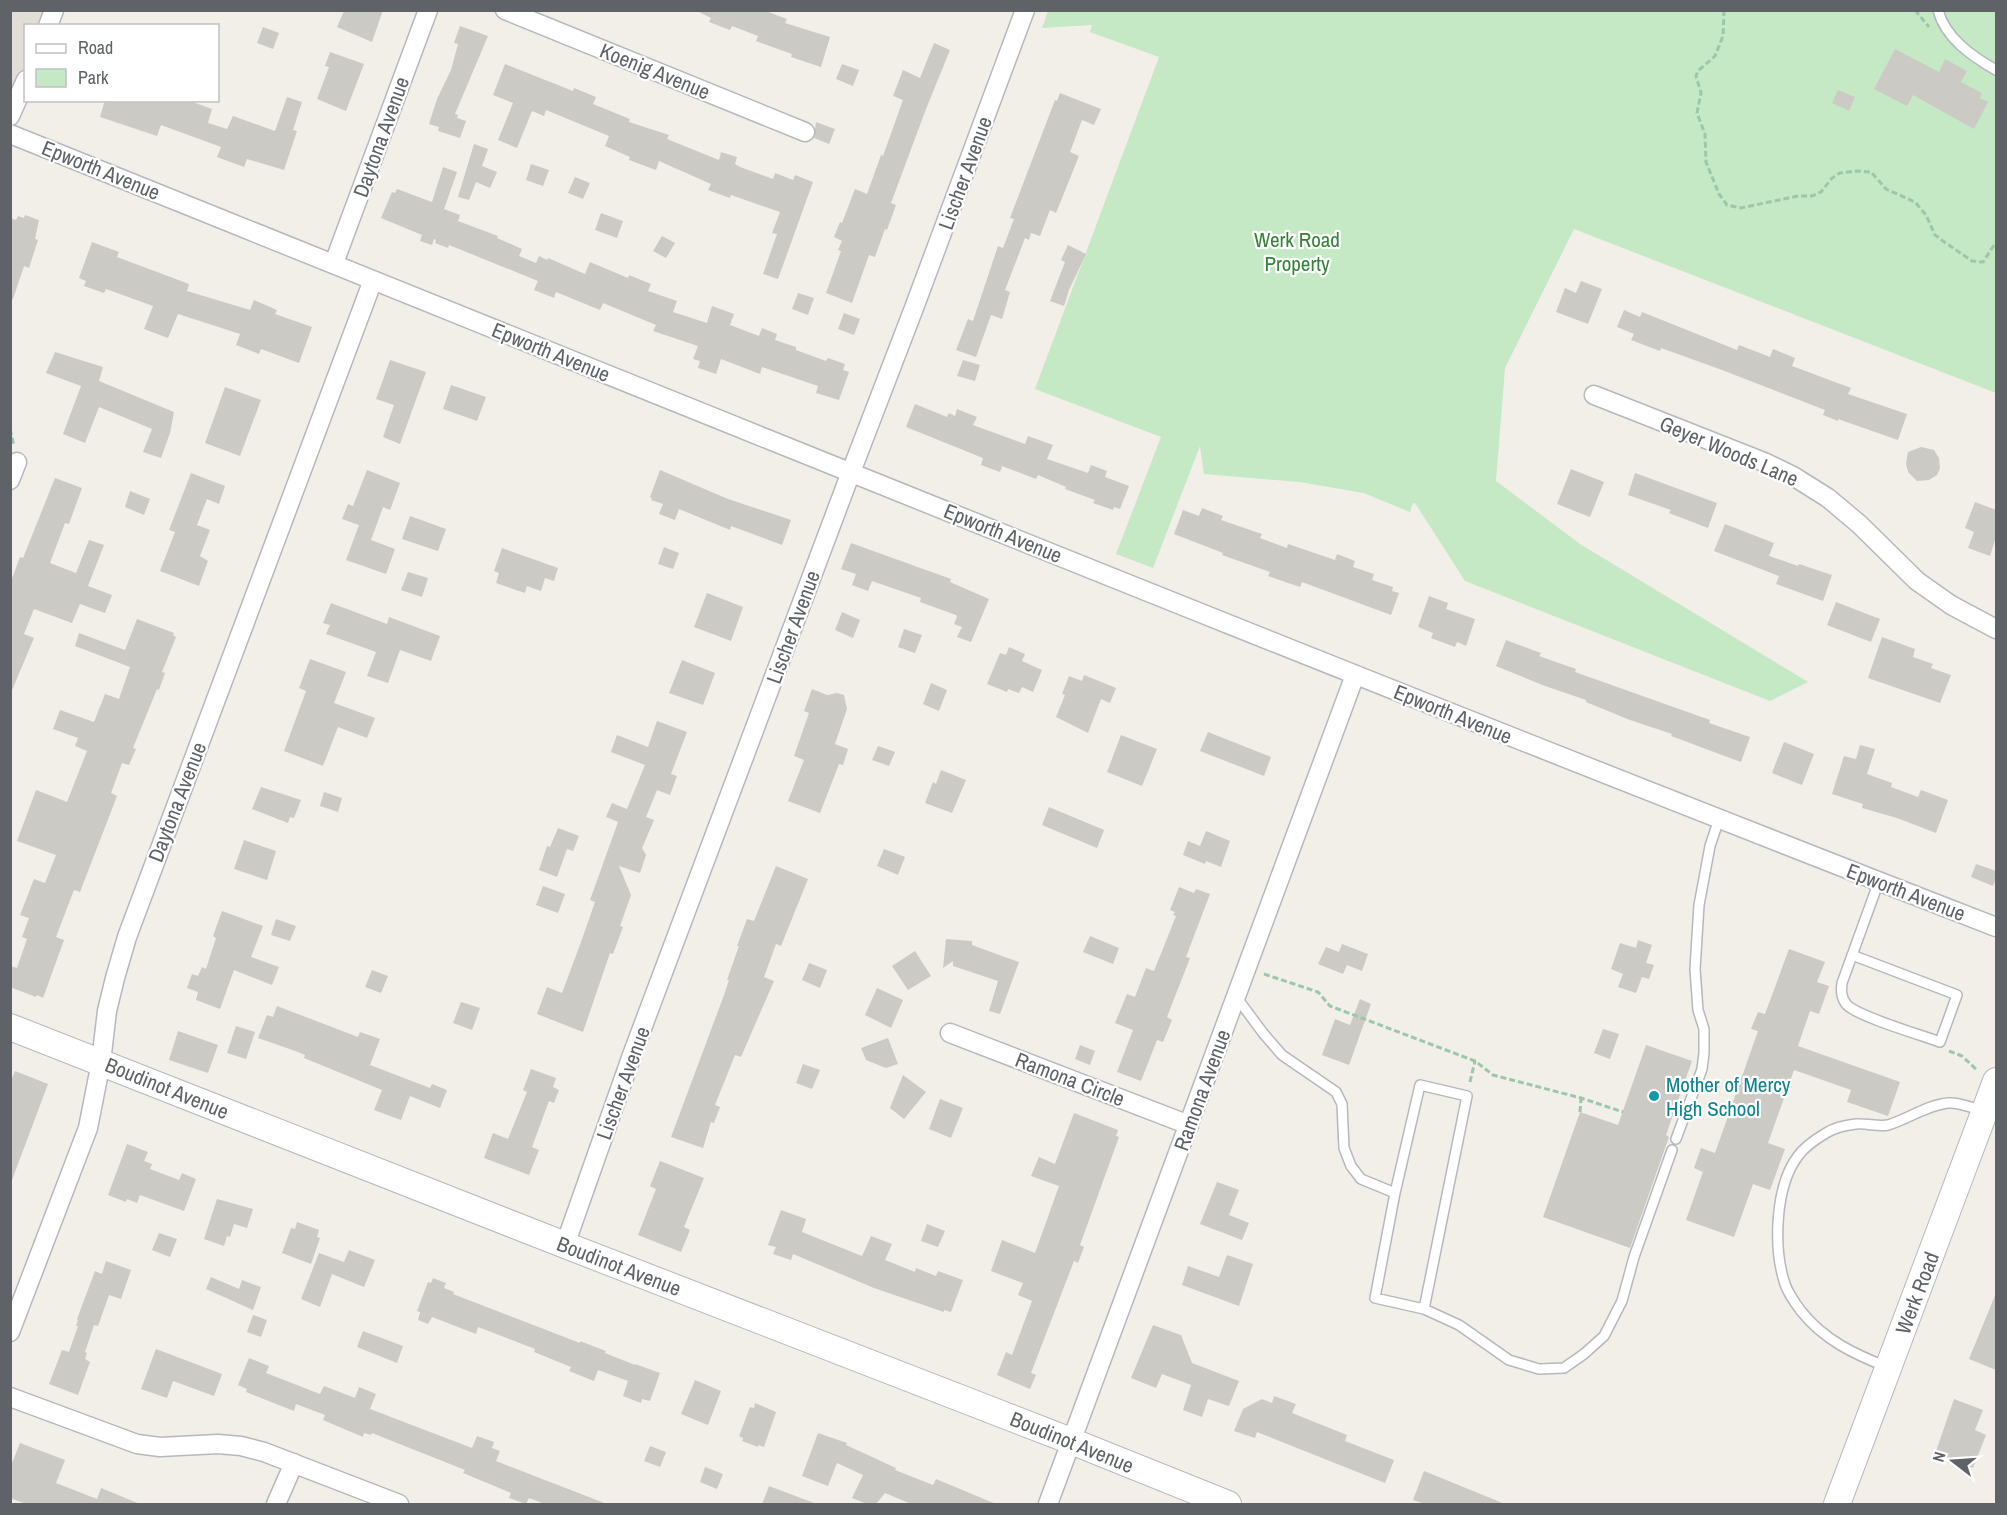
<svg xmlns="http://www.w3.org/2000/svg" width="2007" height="1515" viewBox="0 0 2007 1515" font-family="'Archivo Narrow',sans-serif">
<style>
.education{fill:#e1ded6}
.green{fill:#c5e8c5}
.building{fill:#cccac5}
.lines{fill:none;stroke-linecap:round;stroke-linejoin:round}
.lane-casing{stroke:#b5b8bc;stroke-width:12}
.street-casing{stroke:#b5b8bc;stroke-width:21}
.secondary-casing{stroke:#b6babf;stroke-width:28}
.path{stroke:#9cc7a9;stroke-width:3;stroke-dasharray:6 3;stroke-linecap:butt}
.lane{stroke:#fff;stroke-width:9}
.street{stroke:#fff;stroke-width:18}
.secondary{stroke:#fff;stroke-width:26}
.culture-dot{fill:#0f9aa8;stroke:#fff;stroke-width:2}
.labels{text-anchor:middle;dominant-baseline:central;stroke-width:4.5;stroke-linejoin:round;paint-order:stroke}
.street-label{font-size:21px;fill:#5f6368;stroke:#fff}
.park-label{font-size:21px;fill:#348238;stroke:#fff}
.culture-label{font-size:21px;fill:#0d838f;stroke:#fff;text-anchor:start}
</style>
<rect width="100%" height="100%" fill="#f1efe8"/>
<path class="education" d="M11,11H54L48,25L26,26L25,80L11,116Z"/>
<path class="green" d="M1063,10L1996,11V393L1574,229L1505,368L1496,481L1580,544L1808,682L1770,701L1465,581L1415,503H1413L1410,512L1364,493L1300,482L1204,474L1200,446L1153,568L1116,554L1161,437L1035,389L1159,57L1090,32L1092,25L1042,28L1048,11Z"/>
<path class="building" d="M383,10L372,42L337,27L344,11Z
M695,10H763L787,19L785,23L830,37L821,67L791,57L792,54L756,41L758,36L732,26L730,30L709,22L711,18Z
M460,26L488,36L455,114L458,115L457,118L466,121L460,138L438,131L439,127L429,124L437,99L451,70L458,44L454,43Z
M263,27L279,33L273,49L257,43Z
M934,43L950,50L926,109L891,203L896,205L887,230L885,229L875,257L869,255L852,303L826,293L841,251L838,250L842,241L834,237L840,222L842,223L855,189L867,194L881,155L883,156L903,100L893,96L903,70L920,78Z
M1895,49L1939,72L1945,59L1967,71L1961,82L1982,93L1980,98L1988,102L1974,129L1913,95L1907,106L1874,89Z
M330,52L364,64L346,111L317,99L329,67L325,66Z
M505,64L573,91L574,88L596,97L593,104L630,119L629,122L669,135L667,139L719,160L721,152L737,157L735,164L740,167L773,179L775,173L793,180L795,175L813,182L778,279L763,274L777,234L772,233L780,212L731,195L730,198L708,190L711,184L659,161L656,170L629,160L630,157L605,146L609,136L546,110L544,116L532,111L517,148L498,140L513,103L493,95Z
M842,64L859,70L853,86L836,79Z
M1838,90L1855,97L1849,111L1832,103Z
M1060,93L1101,109L1094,125L1082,120L1070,152L1079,156L1056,213L1050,210L1040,236L1031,233L1029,240L1025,238L1005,290L1010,292L1002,319L991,315L976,357L956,350L968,319L973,321L998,246L1003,248L1014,219L1010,218L1055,100L1057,101Z
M287,97L302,102L293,130L297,131L284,170L247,159L244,167L217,157L221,147L161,125L157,136L100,117L105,100H187L212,109L208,123L227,129L233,116L275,131Z
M816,122L835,129L829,144L814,138Z
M474,144L488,149L482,166L497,172L490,188L476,182L469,200L458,197Z
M531,164L549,170L543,186L526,180Z
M443,167L457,172L444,209L460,215L458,221L498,236L497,238L522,249L519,256L536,263L539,256L547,260L548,258L585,274L590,262L628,278L629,275L651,284L648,291L677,301L673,312L707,323L712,306L734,314L730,325L759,336L762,328L777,334L775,340L796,347V350L826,361L828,358L845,364L843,370L849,372L839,400L816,393L818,386L762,367L760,374L721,359L716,374L698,368L700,361L693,359L698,346L653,331L656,325L603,303L600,310L556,292L554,298L534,290L538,281L449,245L448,248L435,243L436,240L434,239L432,245L420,241L422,235L381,218L392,192L395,193L397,189L432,202Z
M575,177L590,183L583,199L568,193Z
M601,213L623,221L617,238L595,230Z
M25,215L39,220L35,239L38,240L29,268L24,266L13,299H10V218L16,220L18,216L24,218Z
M662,236L675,243L666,258L653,251Z
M92,242L119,252L117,257L189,284L187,291L250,310L254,300L277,310L275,314L312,327L299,363L261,349L259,354L236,345L240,334L178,314L168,338L144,329L153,306L106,289L104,293L84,286L86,281L79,278Z
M1068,245L1086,254L1069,290L1064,306L1050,301L1065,262L1061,260Z
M1581,281L1602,289L1588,324L1556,312L1565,288L1576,293Z
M798,293L814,298L808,315L792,309Z
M1624,310L1640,317L1642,312L1737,350L1739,345L1770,357L1773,349L1795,358L1792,366L1851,388L1848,394L1907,414L1898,440L1838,419V421L1823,415L1825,410L1722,370L1661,348L1660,351L1631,340L1634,334L1617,327Z
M844,313L860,319L854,335L838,329Z
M55,352L103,367L99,381L174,412L170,433L161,458L143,452L152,429L99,407L85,443L63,434L81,386L46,373Z
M390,360L426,372L400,444L383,437L394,405L376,399Z
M963,360L980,365L975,381L957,376Z
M451,385L486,397L477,421L443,409Z
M225,387L261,400L240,456L205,443Z
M915,404L947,417L949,413L955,416L957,409L977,417L973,425L1025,444L1028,436L1053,445L1047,459L1088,473L1091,465L1107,471L1105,477L1129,486L1120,509L1114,507L1113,510L1093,503L1095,500L1065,489L1066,487L1038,475L1036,479L1002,466L1000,472L981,465L983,458L906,427Z
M1921,447L1934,450L1939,458L1940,468L1937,475L1929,480L1917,481L1908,472L1906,464L1908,452Z
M1571,469L1604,482L1590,517L1557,504Z
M367,470L400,483L390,510L383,507L371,540L395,549L386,574L346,560L359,525L342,519L348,504L353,506Z
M660,470L728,499L791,520L782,545L731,526L730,530L679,509L675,520L659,514L663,504L651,500L652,498L650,497Z
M191,473L225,486L219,504L207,499L197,525L210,530L200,556L208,561L199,586L160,571L175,532L169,530Z
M1635,473L1717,503L1708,528L1669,513L1671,510L1628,495Z
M55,478L82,488L69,524L65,523L50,563L76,573L89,540L104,545L88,586L112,595L105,613L80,604L72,623L34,609L24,634L34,638L10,695V584L20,557L23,558Z
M130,491L150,499L144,515L125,507Z
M1975,502L1996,510V537L1990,556L1968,548L1974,532L1965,528Z
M1202,508L1223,516L1221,520L1262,534L1260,538L1287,548L1288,544L1335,560L1337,554L1355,561L1353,567L1374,574L1372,580L1393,587L1392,591L1399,593L1391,615L1302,582L1300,587L1268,576L1270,572L1222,555L1223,553L1174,534L1183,510L1199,516Z
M410,516L446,529L438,551L402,539Z
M1725,524L1774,543L1769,556L1798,566L1799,564L1832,575L1823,601L1776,584L1779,576L1714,551Z
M851,543L951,579L950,582L989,599L971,642L957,637L962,627L954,624L957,617L956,615L920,602L921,598L872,581L868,591L852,585L856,574L841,569Z
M664,547L679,553L673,569L658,564Z
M502,548L558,568L554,581L545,578L541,591L527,586L525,593L496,583L499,573L494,571Z
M408,572L428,578L422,597L401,590Z
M707,593L743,607L731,641L694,627Z
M1429,596L1448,603L1446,609L1475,619L1466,646L1457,642L1455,647L1431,638L1433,633L1418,627Z
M1836,602L1880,619L1871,642L1827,625Z
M331,603L387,624L389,617L440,636L431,661L400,650L388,683L367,676L376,652L326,634L330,625L323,623Z
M842,612L860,620L853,638L835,630Z
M137,619L174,633L173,635L176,637L162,672L165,673L159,690L157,689L133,748L136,749L129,765L122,763L111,793L117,796L80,892L74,890L56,937L64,940L43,998L37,995L36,997L10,987V966L17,968L27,939L22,937L29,918L20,915L34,879L45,883L56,855L17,841L36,790L67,802L87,751L75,746L78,738L53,729L60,710L94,722L105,694L119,699L130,667L75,646L79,633L125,650Z
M904,629L922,635L915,653L898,647Z
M1882,637L1915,649L1913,657L1933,664L1931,668L1951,675L1940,703L1868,678Z
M1506,640L1541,653L1539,656L1576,669L1575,672L1710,720L1709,723L1750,737L1741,762L1671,736L1672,734L1630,720L1586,702V700L1545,686L1496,666Z
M1009,647L1025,654L1022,661L1042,670L1033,692L1022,687L1019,693L1008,689L1007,692L987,684L1000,653L1006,655Z
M310,659L346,672L334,703L375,718L367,738L338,727L323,766L284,751L306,691L299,688Z
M682,660L715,673L703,705L669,693Z
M1084,675L1116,688L1110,703L1101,699L1088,733L1056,717L1065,695L1062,694L1069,676L1082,681Z
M931,683L947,690L939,711L923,704Z
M812,689L827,695L837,693L844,695L847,709L835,744L848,749L843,765L839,764L820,813L788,801L804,760L794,756L809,713L804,711Z
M657,721L687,732L671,774L677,776L670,795L657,790L646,817L654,820L642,848L646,855L640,873L619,866L631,895L620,926L623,927L613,954L610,953L583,1032L537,1014L547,987L562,993L581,942L595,902L590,900L618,822L606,817L612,803L627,809L645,765L611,752L617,735L648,747Z
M1208,732L1271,757L1264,776L1200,751Z
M1121,735L1157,749L1142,786L1107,772Z
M1784,742L1814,754L1802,785L1772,773Z
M1860,745L1875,749L1867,774L1892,783L1891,787L1918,797L1921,790L1948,800L1936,833L1897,818L1862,808L1863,804L1832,794L1844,756L1856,759Z
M878,746L895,752L889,766L872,760Z
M941,770L966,780L952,813L925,803L933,782L936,784Z
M261,787L301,800L294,818L290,817L288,823L252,809Z
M324,792L342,798L338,812L320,806Z
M1049,807L1104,830L1097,848L1042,825Z
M558,828L579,836L573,851L567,849L557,877L539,870L547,846L550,847Z
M1206,831L1230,841L1221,867L1206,861L1205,864L1183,855L1188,841L1200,846Z
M244,840L276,851L267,880L234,869Z
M884,849L905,857L898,875L877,866Z
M1976,864L1996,871V878L1993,886L1971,877Z
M776,866L808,879L781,946L776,944L764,977L774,981L741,1057L735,1055L715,1105L720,1107L714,1123L711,1122L703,1148L671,1137L724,995L729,980H727L739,946H737L747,919L754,921Z
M543,886L565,894L558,913L536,905Z
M1179,887L1194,893L1196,889L1210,894L1186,957L1190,958L1167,1017L1172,1020L1163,1042L1157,1040L1141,1081L1117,1072L1133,1030L1115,1023L1127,994L1135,997L1146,968L1154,971L1176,916L1173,915L1175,912L1170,910Z
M222,911L263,926L251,957L279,967L272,985L234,970L220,1009L196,1000L198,992L187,988L192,974L198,976L202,967L206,969L216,938L213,936Z
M276,919L296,926L290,941L271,935Z
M1090,936L1119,948L1113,964L1083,952Z
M946,939L972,941V945L1019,962L1000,1014L989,1011L998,981L953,966V961L943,968Z
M1638,940L1652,945L1646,963L1654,965L1649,979L1642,977L1636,993L1618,987L1623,974L1611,969L1620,943L1636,948Z
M1342,944L1368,954L1362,971L1347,965L1343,974L1318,964L1326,947L1339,952Z
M1789,949L1825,962L1817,982L1829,986L1819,1014L1810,1011L1798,1046L1900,1082L1888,1116L1847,1102L1851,1090L1794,1070L1768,1143L1785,1149L1770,1190L1753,1184L1734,1237L1686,1220L1703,1172L1694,1168L1701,1148L1715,1153L1758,1031L1751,1029L1758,1012L1765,1014Z
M915,951L931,976L908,990L892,966Z
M809,963L827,970L820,988L802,980Z
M372,970L388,976L381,993L365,987Z
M877,988L903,1000L891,1028L865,1015Z
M1360,999L1371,1004L1349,1065L1322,1055L1335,1019L1350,1025Z
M461,1002L480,1008L472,1030L453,1023Z
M277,1006L358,1037L360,1032L380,1039L370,1065L430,1088L432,1084L447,1090L440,1108L410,1096L401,1120L374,1110L382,1090L304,1058L305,1055L298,1052L258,1038L267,1015L273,1017Z
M236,1026L255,1032L246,1059L227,1053Z
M1603,1029L1619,1034L1610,1059L1594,1053Z
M178,1031L218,1045L208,1073L169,1060Z
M888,1038L898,1064L886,1068L866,1060L861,1048Z
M1080,1045L1095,1051L1090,1065L1075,1059Z
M1646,1045L1692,1061L1666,1135L1669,1137L1630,1248L1543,1217L1580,1112L1618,1125Z
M803,1064L820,1070L812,1089L796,1083Z
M531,1069L556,1078L553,1087L559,1090L554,1103L549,1101L532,1147L539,1150L529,1175L484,1158L493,1133L508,1139L527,1092L523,1090Z
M15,1071L48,1084L12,1180L10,1083Z
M903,1075L926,1092L904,1119L890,1108Z
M940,1099L963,1108L951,1138L929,1129Z
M1074,1113L1118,1130L1116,1136L1119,1137L1080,1245L1084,1247L1078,1263L1074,1261L1031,1373L1036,1375L1030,1389L997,1375L1006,1352L1012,1355L1032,1301L1018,1295L1023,1283L991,1271L1002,1240L1035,1253L1059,1186L1031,1176L1039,1157L1055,1164Z
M127,1144L148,1152L144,1161L152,1164L150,1169L179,1180L182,1173L196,1179L184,1211L140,1195L137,1203L127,1199L126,1202L108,1195Z
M660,1161L704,1178L684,1227L690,1230L681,1252L638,1235L656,1189L650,1186Z
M1217,1182L1239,1190L1229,1215L1249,1223L1242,1240L1200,1224Z
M217,1199L253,1209L247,1228L234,1224L230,1237L227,1236L224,1246L204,1239Z
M781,1210L806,1219L802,1232L862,1256L871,1236L892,1244L885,1260L915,1272L916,1268L936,1276L938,1271L963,1280L951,1312L944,1310V1312L874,1288L793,1254L791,1260L773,1254L776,1247L768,1245Z
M297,1222L319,1230L317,1237L320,1238L311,1264L282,1253L291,1228L295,1229Z
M927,1224L945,1231L938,1247L921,1241Z
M159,1233L177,1239L170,1257L152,1250Z
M349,1250L375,1260L364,1287L332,1274L320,1307L301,1299L319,1253L344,1262Z
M1227,1255L1253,1264L1239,1306L1182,1285L1188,1266L1219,1277Z
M106,1261L131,1270L121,1299L109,1295L98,1326L94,1325L85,1352L87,1353L85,1359L90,1362L78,1395L49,1384L62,1350L69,1352L78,1326H76L78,1320L77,1319L95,1271L102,1274Z
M211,1277L239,1289L242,1280L261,1287L253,1310L206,1289Z
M433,1278L446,1283L444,1288L454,1292L453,1294L580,1343V1341L606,1351L605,1353L635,1365V1364L660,1373L650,1401L642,1399L641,1403L623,1396L628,1381L598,1370L594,1381L569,1371L571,1367L534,1352L535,1349L478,1327L476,1334L432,1317L428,1324L418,1320L420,1312L417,1311L428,1282L431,1283Z
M1996,1293V1370L1969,1359Z
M253,1315L267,1320L261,1337L247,1332Z
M1153,1325L1181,1335L1192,1363L1239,1381L1229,1406L1208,1399L1202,1417L1183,1410L1191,1385L1162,1374L1156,1388L1131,1378Z
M363,1331L403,1346L397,1363L357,1347Z
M156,1349L222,1374L214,1396L173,1381L167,1398L141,1389Z
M249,1358L269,1366L266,1373L320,1394L324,1386L355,1398L359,1387L376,1394L370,1409L472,1448L477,1436L494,1442L492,1448L500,1451L496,1461L607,1504H545L529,1498L526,1504L509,1498L511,1493L463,1473L465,1470L372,1433L371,1435L364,1433L363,1437L323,1420L325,1415L296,1404L294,1411L246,1392L247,1389L238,1385Z
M695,1380L721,1391L708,1425L681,1414Z
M1274,1396L1296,1404L1292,1413L1347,1435L1345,1441L1394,1460L1385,1483L1257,1432L1255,1438L1234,1431L1243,1409L1262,1399L1272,1403Z
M1954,1399L1983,1410L1975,1430L1986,1435L1973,1468L1935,1454Z
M755,1403L776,1412L764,1447L758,1445V1447L742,1441L743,1438L739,1436L750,1407L754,1408Z
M818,1433L847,1443L846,1445L896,1468L895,1470L933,1485L936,1479L996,1504H911L885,1493L876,1504H867L852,1498L863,1475L837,1463L828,1486L802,1476Z
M20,1443L65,1460L56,1483L97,1499L101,1488L140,1504H26L10,1498V1468Z
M650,1446L666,1452L660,1467L644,1461Z
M705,1467L723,1474L717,1489L700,1482Z
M1424,1471L1505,1504H1425L1413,1500Z
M769,1486L814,1503V1504H762Z"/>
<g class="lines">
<defs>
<path id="lane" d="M1938,10C1945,38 1973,57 1996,70
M1852,955L1957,995L1940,1042C1921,1035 1859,1017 1847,1005C1841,998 1841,991 1842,983L1879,881
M1237,998L1263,1033L1282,1055L1336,1092L1342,1104L1344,1148L1351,1166L1361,1179L1395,1193
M1420,1085L1467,1096L1424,1309L1375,1298L1395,1193Z
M1676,1139L1702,1069L1704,1053V1029L1698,1010L1695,969L1699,905L1710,846L1719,819
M1424,1309L1459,1325L1509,1360L1539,1369L1564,1368L1584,1354L1604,1336L1622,1301L1634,1257L1672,1150
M1887,1367C1854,1354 1824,1340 1801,1311C1795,1303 1788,1293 1785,1284C1773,1248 1775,1186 1798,1156C1805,1146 1816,1139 1826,1133C1834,1128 1847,1125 1856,1124C1867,1123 1878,1127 1888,1125C1908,1119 1927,1105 1948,1103C1960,1102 1972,1108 1983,1111"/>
<path id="street" d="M505,10L805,132
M48,26L54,10
M10,116L26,80
M10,134C672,400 1332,669 1996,927
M334,263L428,10
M1594,395L1764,462L1793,476L1828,498L1859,524L1917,581L1951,605L1996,629
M10,480L17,462
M950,1033L1189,1125
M565,1245L632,1055L851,472L914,308L1025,10
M10,1332L88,1128L101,1062L107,1011L115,978L127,937L373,280
M10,1397L137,1444L160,1447L218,1444L241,1446L264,1452L399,1504
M276,1504L294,1463
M1048,1504L1355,675"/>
<path id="secondary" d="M10,1027L565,1245L1071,1441L1228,1504
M1837,1504L1996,1081"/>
</defs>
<use href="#lane" class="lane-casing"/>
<use href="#street" class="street-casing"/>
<use href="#secondary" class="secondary-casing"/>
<path class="path" d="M1724,10L1723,36L1715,56L1698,71L1696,76L1701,93L1697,113L1705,134L1706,162L1719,194L1727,205L1741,208L1798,196H1812L1821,192L1832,178L1840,173L1856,171L1871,172L1886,189L1915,202L1926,215L1935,235L1943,241L1972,261L1983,262L1996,242
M1915,10L1929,27
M10,429L14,446
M1264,974L1318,992L1330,1006L1475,1061L1493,1075L1581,1098L1623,1112
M1949,1051L1962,1056L1978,1071
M1470,1082L1475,1061
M1580,1112L1581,1098"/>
<use href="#lane" class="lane"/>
<use href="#street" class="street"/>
<use href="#secondary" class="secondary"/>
</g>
<circle class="culture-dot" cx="1654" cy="1096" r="6"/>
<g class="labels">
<g class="street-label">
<text transform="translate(655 71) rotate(22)">Koenig Avenue</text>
<text transform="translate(381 137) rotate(-70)">Daytona Avenue</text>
<text transform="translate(101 170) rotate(22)">Epworth Avenue</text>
<text transform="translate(965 173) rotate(-70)">Lischer Avenue</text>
<text transform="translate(551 352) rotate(22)">Epworth Avenue</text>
<text transform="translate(1729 451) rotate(23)">Geyer Woods Lane</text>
<text transform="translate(1003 533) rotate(22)">Epworth Avenue</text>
<text transform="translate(793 627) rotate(-70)">Lischer Avenue</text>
<text transform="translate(1453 714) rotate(22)">Epworth Avenue</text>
<text transform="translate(177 802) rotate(-69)">Daytona Avenue</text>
<text transform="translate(1906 892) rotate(21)">Epworth Avenue</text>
<text transform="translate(1070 1079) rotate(21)">Ramona Circle</text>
<text transform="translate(623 1083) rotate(-70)">Lischer Avenue</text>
<text transform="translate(167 1088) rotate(22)">Boudinot Avenue</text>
<text transform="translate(1202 1090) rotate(-70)">Ramona Avenue</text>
<text transform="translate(619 1266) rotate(21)">Boudinot Avenue</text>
<text transform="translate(1917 1293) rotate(-69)">Werk Road</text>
<text transform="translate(1072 1442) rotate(22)">Boudinot Avenue</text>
</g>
<g class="park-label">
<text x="1297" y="239">Werk Road<tspan x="1297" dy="24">Property</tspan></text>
</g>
<g class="culture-label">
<text x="1666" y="1084">Mother of Mercy<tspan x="1666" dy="24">High School</tspan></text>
</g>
</g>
<rect width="2007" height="1515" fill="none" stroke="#5f6368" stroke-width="24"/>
<rect x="24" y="24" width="195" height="78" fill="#ffffff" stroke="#bfc1c3" stroke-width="1.5"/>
<rect x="36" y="44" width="30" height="9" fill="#ffffff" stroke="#bfc1c3" stroke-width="1.5"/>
<text x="78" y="54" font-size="18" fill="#5f6368">Road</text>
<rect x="36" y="69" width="30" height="18" fill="#c5e8c5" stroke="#bfc1c3" stroke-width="1.5"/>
<text x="78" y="84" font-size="18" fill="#5f6368">Park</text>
<g transform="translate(1953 1461) rotate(287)" stroke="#ffffff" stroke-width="4.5" paint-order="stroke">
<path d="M0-4.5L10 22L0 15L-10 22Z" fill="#5f6368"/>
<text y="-9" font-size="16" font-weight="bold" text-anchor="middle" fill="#5f6368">N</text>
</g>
</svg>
